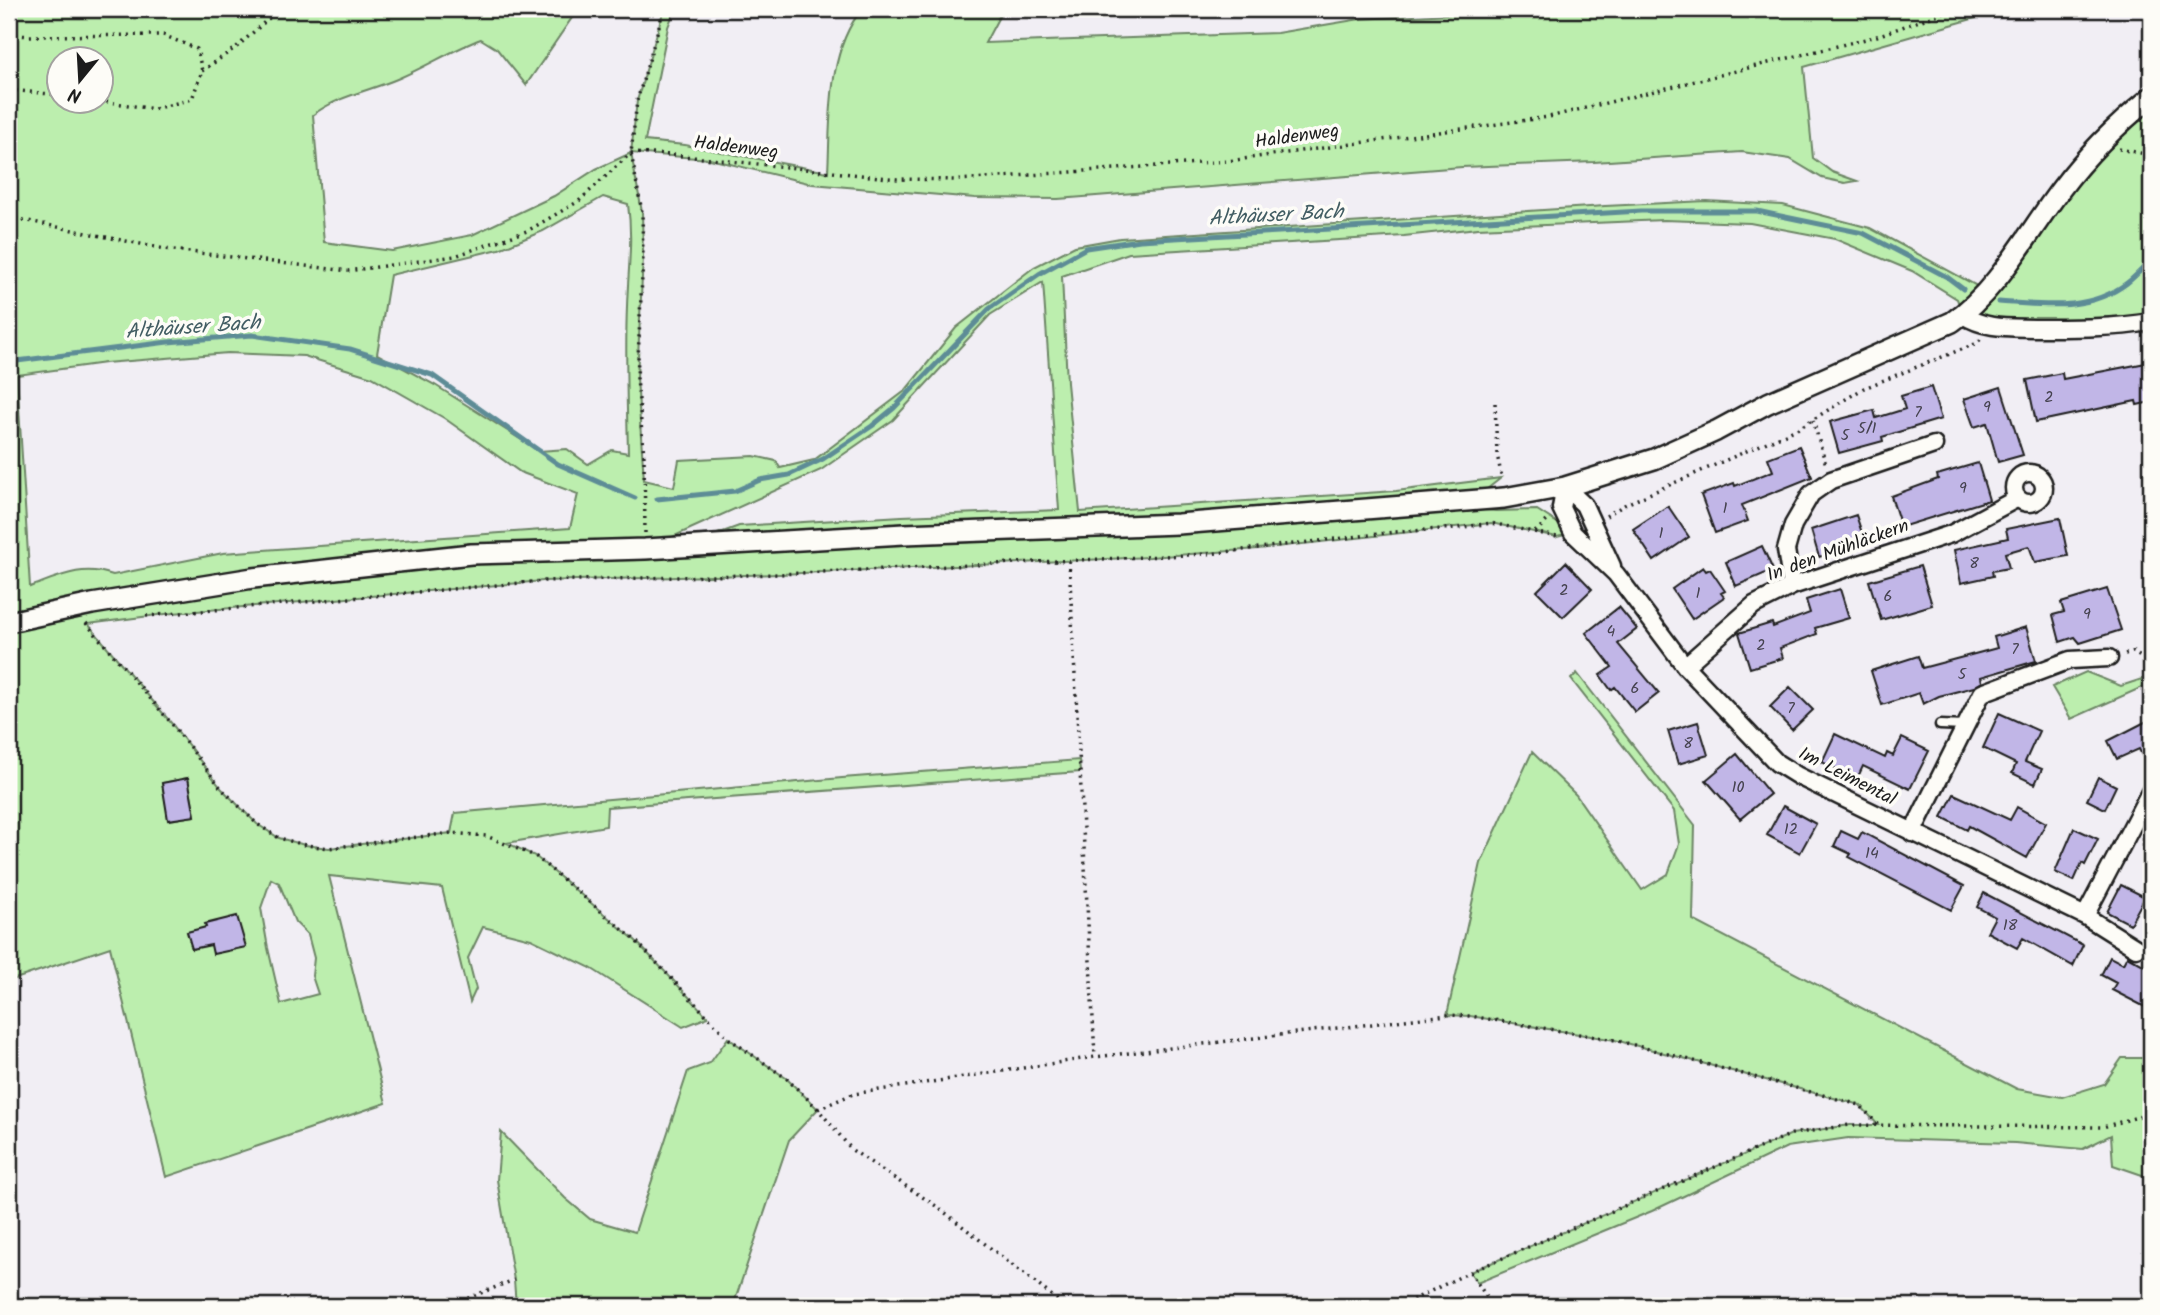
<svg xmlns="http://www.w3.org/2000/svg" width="2160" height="1315" viewBox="0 0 2160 1315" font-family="Kalam,sans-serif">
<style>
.green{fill:#bceeae;stroke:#6c8565;stroke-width:2;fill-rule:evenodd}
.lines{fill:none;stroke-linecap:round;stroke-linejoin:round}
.stream{stroke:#5d8c96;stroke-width:5}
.building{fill:#c1b6e7;stroke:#1c1c1c;stroke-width:2}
.service-casing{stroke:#1c1c1c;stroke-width:13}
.minor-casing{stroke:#1c1c1c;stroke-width:21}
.tertiary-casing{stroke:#1c1c1c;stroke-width:24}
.path{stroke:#1c1c1c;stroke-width:3.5;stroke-dasharray:2 5;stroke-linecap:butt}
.service{stroke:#fdfcf7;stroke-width:8}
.minor{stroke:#fdfcf7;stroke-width:16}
.tertiary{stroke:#fdfcf7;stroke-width:19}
.labels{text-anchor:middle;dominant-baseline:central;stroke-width:7;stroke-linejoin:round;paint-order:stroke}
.number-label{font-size:16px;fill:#45424f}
.street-label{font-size:19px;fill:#1c1c1c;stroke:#fdfcf7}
.water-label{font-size:21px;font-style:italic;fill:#425d63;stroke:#fdfcf7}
</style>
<rect width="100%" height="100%" fill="#f1eef4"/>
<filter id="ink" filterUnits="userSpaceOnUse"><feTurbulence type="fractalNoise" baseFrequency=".0143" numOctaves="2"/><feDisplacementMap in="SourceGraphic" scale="14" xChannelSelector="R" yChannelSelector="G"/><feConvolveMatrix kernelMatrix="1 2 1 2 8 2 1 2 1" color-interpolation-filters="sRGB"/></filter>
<g filter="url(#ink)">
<path class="green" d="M9,9H578L526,85L497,49L481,39C452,50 426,67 397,79C369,91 337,96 313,115L324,242L392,251L472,235L554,196L596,169L631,153L637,101L664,9H675L668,27L645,141L685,145L828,172C831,119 826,53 862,9H1003L985,43L1277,33L1360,19L1486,12L1496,9H2007L1804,67L1813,158L1832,172L1857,181L1845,183L1822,178L1790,159L1742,152L1594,162L1462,167L1058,199L975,198L812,184L710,159L631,153L642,212L643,257L637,378L644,480L674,487L679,460L754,456L776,461L780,468L814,460L905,391L956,328L1034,267L1075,246L1120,238L1605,206L1706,201L1783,205L1870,228L1986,291L2021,245L2151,97V322L2077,329L1963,315L1957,299L1912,271L1835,239L1750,223L1664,220L1478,228L1404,236L1129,253L1062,276L1067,383L1080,512L1396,491L1501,478L1487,489L1452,494L1421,505L1496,511L1537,510L1573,533L1557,537L1491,523L1258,549L1150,557L780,574L543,581L173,613L88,624L172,724L221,788L257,824L279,838L305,845L329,848L451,833L455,813L842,778L1079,760L1080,772L607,807L606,826L507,843L535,856L635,940L708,1017L683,1027L589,967L531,939L483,927L468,958L476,989L470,1002L442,888L329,876L386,1103L166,1177L110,947L9,981V594L12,593L9,534ZM60,60H102V102H60ZM603,197L628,204C633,241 628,270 627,307C625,355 627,404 628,453L612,450L588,464L567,449L539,451L435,385L377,354L390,275L499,249L543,231ZM1043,282L1059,510L902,516L739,526L682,547L648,548L821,470L893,420L990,315ZM228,353L304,356L372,377L444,418L520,472L578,494L570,528L223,553L113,575C82,564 60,576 30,587L17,375L105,363ZM188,778L195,816L169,820L162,783ZM271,879L279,883L295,922L308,935L314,958L312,976L318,994L281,1004L268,948L261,908Z
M2086,672L2121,686L2142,679L2145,686L2071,719L2052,687Z
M1577,673L1695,825L1693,920L2017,1089L2062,1097L2104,1084L2122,1058H2151V1178L2113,1165L2111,1135L2083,1149L2015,1143L1848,1138L1787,1147L1652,1211L1477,1283L1470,1272L1792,1134L1850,1125H1878L1860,1105L1615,1040L1470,1016L1447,1015L1481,863L1532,752L1576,795L1642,890L1668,874L1679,844L1674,811L1571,679Z
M728,1038L786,1078L818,1109L789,1140L733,1306H516L514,1280L497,1180L501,1132L565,1198L590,1219L635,1232L688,1071L710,1063Z"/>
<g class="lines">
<path class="stream" d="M1999,302C2044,305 2089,312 2127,283C2136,276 2144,267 2151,260
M9,362L168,342L252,335L350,349L432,375L558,464L635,498
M657,499L735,491L760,480L789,475L823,459L872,426L894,408L989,309L1039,274L1086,248L1140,240L1641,211H1757L1863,233L1947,277L1963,289"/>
</g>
<path class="building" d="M2151,362V402L2137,405L2136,401L2036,422L2027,380L2062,373L2063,379Z
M1931,387L1941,419L1882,437L1883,441L1839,453L1830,422L1874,410L1876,418L1905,409L1901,396Z
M2001,387L2023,455L1998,462L1987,423L1974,427L1964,399Z
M1799,446L1812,477L1742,505L1748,521L1715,533L1701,495L1734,483L1735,486L1773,471L1768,458Z
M1978,463L1989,500L1901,527L1891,496L1938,479L1937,475Z
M1668,506L1689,537L1654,561L1633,529Z
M1856,515L1865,542L1819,557L1811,530Z
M2060,518L2068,556L2035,562L2029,546L2005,553L2009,568L1992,571L1993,576L1961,583L1954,550L2008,538L2006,529Z
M1762,546L1773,570L1736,586L1726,562Z
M1566,562L1592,589L1563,617L1537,591Z
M1920,566L1932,605L1881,620L1869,581Z
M1703,567L1706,571L1710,569L1725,591L1721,593L1724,597L1692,619L1672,589Z
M1840,589L1849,618L1815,628L1817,634L1780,648L1783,658L1750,668L1739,633L1772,623L1773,627L1810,613L1806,600Z
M2107,589L2121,630L2080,643L2075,637L2060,642L2053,615L2064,612L2061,603Z
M1619,607L1637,629L1618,644L1659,693L1635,712L1615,687L1611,690L1600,675L1612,667L1586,633Z
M2026,627L2036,661L1981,677L1982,682L1974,687L1939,696L1923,704L1919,693L1882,705L1871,671L1918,656L1922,668L1997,648L1994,637Z
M1790,687L1813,710L1792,730L1770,707Z
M1999,713L2039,731L2025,762L2042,769L2035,784L2012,773L2016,764L1983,748Z
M2151,719V774L2139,749L2117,759L2108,741Z
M1698,722L1708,755L1678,764L1668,731Z
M1835,734L1885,758L1887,753L1893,756L1902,738L1929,751L1910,789L1863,766L1857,779L1822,762Z
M1737,754L1770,794L1740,819L1706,780Z
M2098,777L2116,786L2105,809L2087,800Z
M188,778L195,816L168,820L162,783Z
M1954,794L2010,820L2017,807L2046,823L2027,858L1969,826L1967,830L1942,817Z
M1783,806L1816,824L1800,853L1767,835Z
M2074,828L2098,839L2085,865L2082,863L2074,881L2055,872Z
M1841,831L1858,839L1862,832L1964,886L1951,910L1849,857L1851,854L1834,846Z
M2121,885L2145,897L2130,924L2107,912Z
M1984,893L2083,945L2073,966L2023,938L2017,948L1987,932L1995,917L1977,907Z
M237,916L246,947L213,954L211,945L192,949L187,932L206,927L205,924Z
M2127,956L2151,969V1010L2112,990L2116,983L2101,975L2110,957L2123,964Z"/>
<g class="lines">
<defs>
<path id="service" d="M1940,725L1965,726"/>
<path id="minor" d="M1963,315C1986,330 2011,327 2037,328C2076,328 2113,328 2151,322
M2014 488a15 15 0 1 1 30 0a15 15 0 1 1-30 0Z
M1565,487L1561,508L1573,533L1616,574L1685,666L1777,763L1798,776L2085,916L2151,790
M1565,487L1584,505L1612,566
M1792,586L1786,550L1793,525L1811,494L1831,480L1934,445
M1685,666L1754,605L1792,586L1951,534L2018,498
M1912,833L1982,693L2070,660L2109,658
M2085,916L2136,948"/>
<path id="tertiary" d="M9,622L92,604L253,578L471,554L645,549L904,534L1178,524L1504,498L1565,487L1654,459L1716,431L1768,403L1952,322C1998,290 2027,234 2061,189C2087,154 2118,124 2151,97"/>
</defs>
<use href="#service" class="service-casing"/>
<use href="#minor" class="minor-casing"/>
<use href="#tertiary" class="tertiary-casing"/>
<path class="path" d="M9,34L29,36L163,35L197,49L202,71L192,99L154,109L102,101
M202,71L238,46L279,9
M9,90L60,95
M2119,149L2151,155
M631,153L674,155L897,179L958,180L1228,161L1549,117L1874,37L1953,9
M9,217L165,249L348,271L455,256L527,231L579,201L631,153
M1495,403L1497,454L1502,479
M1813,420L1826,465
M1606,516L1624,505L1799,428L1864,388L1975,344L1981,339
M1535,532L1549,519
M645,533L644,456L637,378L643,257L642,212L631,153L637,101L664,9
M1069,561L1095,1057
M146,616L543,581L779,574L1208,554L1395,532L1458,528L1491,523L1557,537
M86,623L172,724L221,788L257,824L279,838L305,845L329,848L451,833L486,836L535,856L635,940L728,1038L786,1078L818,1109L852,1150L939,1208L1065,1306
M2125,654L2133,652L2145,660L2151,672
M818,1109L853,1094L1095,1057L1447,1015L1470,1016L1615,1040L1860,1105L1878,1125
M1470,1272L1490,1302L1504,1306
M448,1306L514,1280
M1400,1306L1470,1272L1792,1134L1850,1125L2103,1127L2151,1113"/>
<use href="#service" class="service"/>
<use href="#minor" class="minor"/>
<use href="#tertiary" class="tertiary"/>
</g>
</g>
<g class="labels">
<g class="number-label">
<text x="2049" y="397">2</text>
<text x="1987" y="407">9</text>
<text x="1918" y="412">7</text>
<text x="1867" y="428">5/1</text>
<text x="1845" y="435">5</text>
<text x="1963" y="488">9</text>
<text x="1725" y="508">1</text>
<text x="1661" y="533">1</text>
<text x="1974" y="563">8</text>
<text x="1564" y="590">2</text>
<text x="1698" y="593">1</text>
<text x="1888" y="596">6</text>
<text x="2087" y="614">9</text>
<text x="1611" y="631">4</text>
<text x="1761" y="645">2</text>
<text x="2015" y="649">7</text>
<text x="1962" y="674">5</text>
<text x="1635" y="688">6</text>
<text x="1791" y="708">7</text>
<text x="1688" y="743">8</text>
<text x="1738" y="787">10</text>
<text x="1791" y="829">12</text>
<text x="1872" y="853">14</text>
<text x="2010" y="925">18</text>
</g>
<g class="street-label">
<text transform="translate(1297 137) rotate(-8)">Haldenweg</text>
<text transform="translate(736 148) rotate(7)">Haldenweg</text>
<text transform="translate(1838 551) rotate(-20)">In den Mühläckern</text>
<text transform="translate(1847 777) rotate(27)">Im Leimental</text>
</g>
<g class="water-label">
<text transform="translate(1276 216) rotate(-3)">Althäuser Bach</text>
<text transform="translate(193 328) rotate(-4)">Althäuser Bach</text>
</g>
</g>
<rect width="2160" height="1315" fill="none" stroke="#fdfcf7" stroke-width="35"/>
<rect x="18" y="18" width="2125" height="1280" fill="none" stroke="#1c1c1c" stroke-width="2.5" filter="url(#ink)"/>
<g transform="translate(80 80) rotate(198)"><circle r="33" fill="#fdfcf7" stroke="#a3a29f" stroke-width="2"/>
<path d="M0-5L12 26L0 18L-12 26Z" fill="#1c1c1c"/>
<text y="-10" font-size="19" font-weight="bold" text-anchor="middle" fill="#1c1c1c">N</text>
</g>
</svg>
